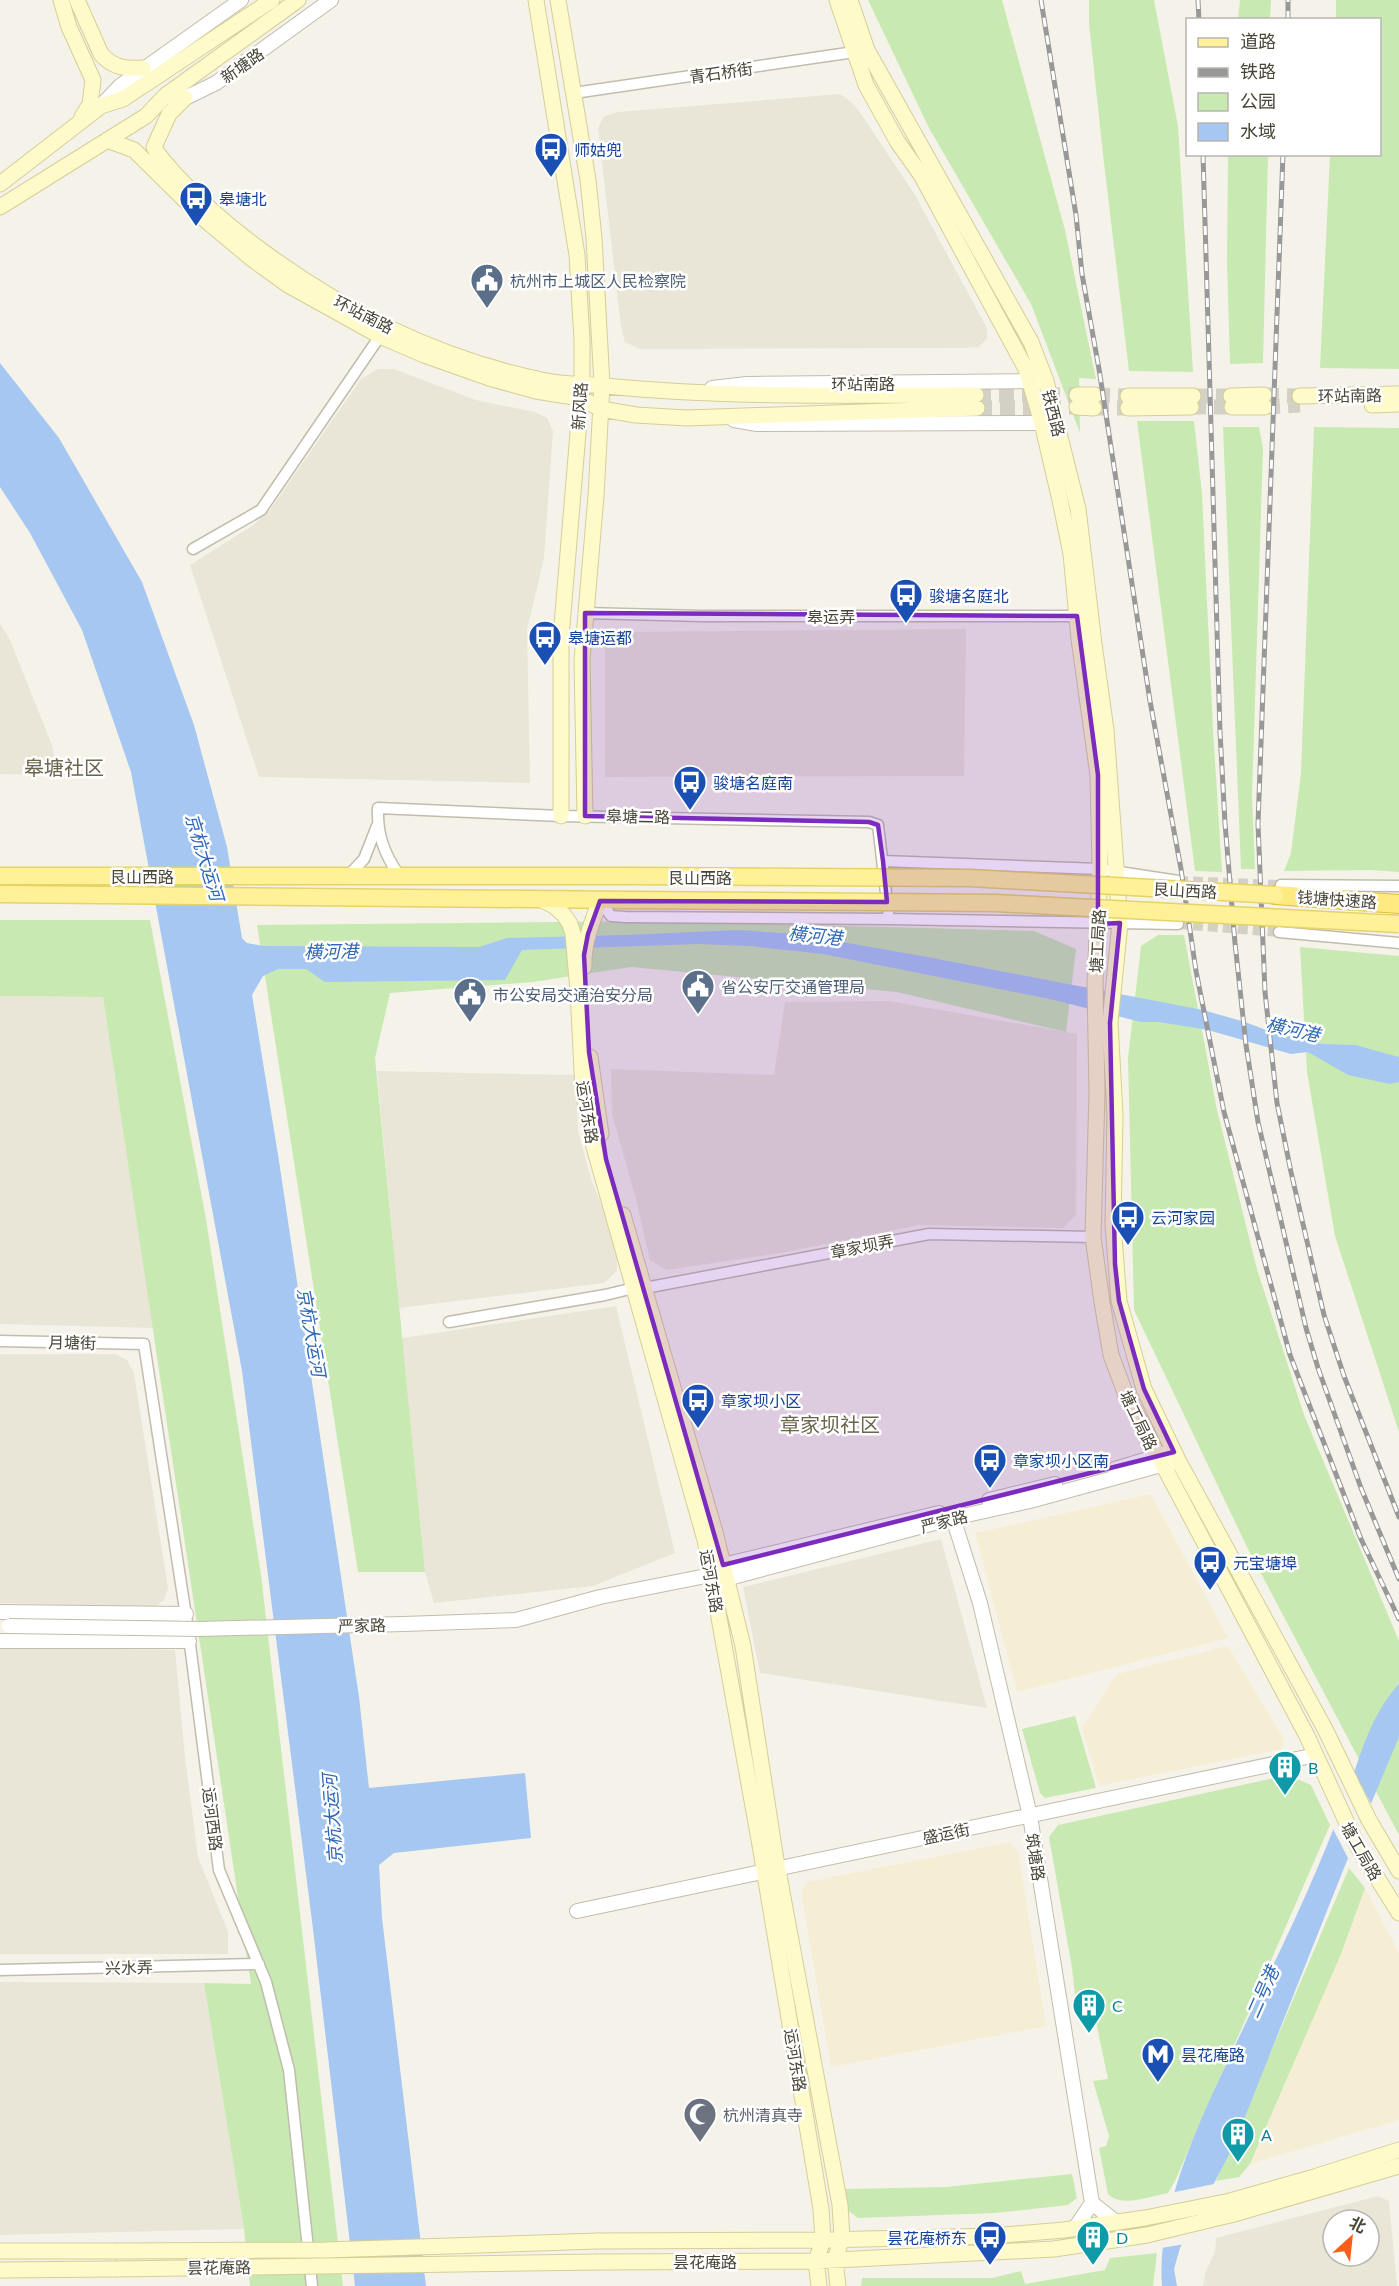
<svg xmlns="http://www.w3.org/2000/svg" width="1399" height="2286" viewBox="0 0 1399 2286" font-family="Lato,'Noto Sans SC',sans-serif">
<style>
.residential{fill:#e9e6d7;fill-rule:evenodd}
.commercial{fill:#f6edd5}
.green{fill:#c8e9b2}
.water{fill:#a6c7f2}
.pier{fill:#f5f3e9}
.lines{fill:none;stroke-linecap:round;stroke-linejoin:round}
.minor-tunnel{stroke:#d3d0c5;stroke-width:10;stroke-dasharray:10 5;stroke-linecap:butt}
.secondary-tunnel{stroke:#d3d0c5;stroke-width:15;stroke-dasharray:15 8;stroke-linecap:butt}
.minor-casing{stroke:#c1bdac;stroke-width:13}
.tertiary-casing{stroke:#c1bdac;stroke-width:16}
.secondary-casing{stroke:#d5ce99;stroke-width:17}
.primary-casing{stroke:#e6d367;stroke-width:19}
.trunk-casing{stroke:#e0bc39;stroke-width:20}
.minor{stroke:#fff;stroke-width:10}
.tertiary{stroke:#fff;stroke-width:14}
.secondary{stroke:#fffac9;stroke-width:15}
.primary{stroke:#fff198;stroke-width:16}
.trunk{stroke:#ffea81;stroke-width:18}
.rail-casing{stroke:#989898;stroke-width:5}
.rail{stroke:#fff;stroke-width:3;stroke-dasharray:9;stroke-linecap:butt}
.tertiary-bridge-casing{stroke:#c1bdac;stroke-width:16;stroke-linecap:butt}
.secondary-bridge-casing{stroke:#d5ce99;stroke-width:17;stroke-linecap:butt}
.primary-bridge-casing{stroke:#e6d367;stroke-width:19;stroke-linecap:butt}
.tertiary-bridge{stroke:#fff;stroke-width:14}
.secondary-bridge{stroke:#fffac9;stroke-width:15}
.primary-bridge{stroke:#fff198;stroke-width:16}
.marked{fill:#7b2cbf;fill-opacity:0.2;stroke:#7b2cbf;stroke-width:4.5;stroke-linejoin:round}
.labels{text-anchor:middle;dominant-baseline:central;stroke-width:5;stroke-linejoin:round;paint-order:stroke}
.street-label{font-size:16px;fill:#494537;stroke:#fff}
.transit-label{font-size:16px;fill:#164399;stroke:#fff;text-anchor:start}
.service-label{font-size:16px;fill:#4e5e75;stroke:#fff;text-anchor:start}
.culture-label{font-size:16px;fill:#0d838f;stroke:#fff;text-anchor:start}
.worship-label{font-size:16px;fill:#5b616d;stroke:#fff;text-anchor:start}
.water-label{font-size:18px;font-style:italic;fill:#2e68b7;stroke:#fff}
.quarter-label{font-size:20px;fill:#6c654e;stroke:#fff}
</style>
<rect width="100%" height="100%" fill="#f5f3e9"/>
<path class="residential" d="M840,94L850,101L859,111L915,195L987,328V339L978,347L960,348L640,349L625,342L621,327L598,128L604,116L618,112Z
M378,369H394L476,400L535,412L547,418L553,431L544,558L527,630L530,783L259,777L190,565L252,526L270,510L361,379Z
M0,623L10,640L53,748L56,775L0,774Z
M966,629L964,776L605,777V642L609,634L620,632Z
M0,996L103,997L153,1328L0,1324Z
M889,1001L1077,1034L1076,1215L1063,1228L919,1225L781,1253L666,1270L650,1260L636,1199L612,1114L611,1069L774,1075L785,1002Z
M377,1071L576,1075L578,1131L591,1179L605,1214L617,1256V1271L604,1283L399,1308Z
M616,1306L675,1553L593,1586L434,1603L425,1572L402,1338Z
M0,1354H115L127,1360L134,1373L168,1588L164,1600L155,1607L0,1603Z
M941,1539L987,1708L760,1673L743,1587Z
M0,1647L175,1650L185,1757L198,1857L228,1932V1954H0Z
M0,1982L204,1983L244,2229L0,2235Z
M1378,2196L1389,2201L1397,2286H1203L1205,2273L1215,2252L1216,2238ZM1333,2220H1369V2256H1333Z"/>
<path class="commercial" d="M1151,1494L1228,1638L1017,1692L975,1533Z
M1228,1646L1284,1739L1282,1749L1099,1786L1082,1728L1117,1674Z
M1010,1842L1018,1851L1046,2026L831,2067L801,1892L807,1882Z
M1365,1888L1399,1953V2120L1250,2164L1341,1954Z"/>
<path class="green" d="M868,0H1002L1065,230L1096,379L1079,378L1080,433L1031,304L929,128Z
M1089,0H1154L1178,126L1193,372L1129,371L1103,155L1089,23Z
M1240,0H1271L1270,19H1238Z
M1336,0H1399V369L1320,368L1330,155L1380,154V20L1336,19Z
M1228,155H1268L1263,363L1230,364L1227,262Z
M1137,421H1194L1202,494L1213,729L1222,872L1195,871Z
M1223,427H1259L1263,448L1252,796L1255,869H1241Z
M1314,427L1399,428V872L1371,870L1284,871L1291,853L1301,773Z
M0,920H150L206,1219L261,1575L343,2286H250L244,2229L204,1983L251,1984L103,997L0,996Z
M654,921L1034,931L1076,949L1066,1032L897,992L631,967L533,982L390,993L375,1058L425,1572H358L257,925Z
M1158,935H1184L1217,1110L1257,1269L1304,1415L1399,1641V1835L1247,1547L1134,1310L1128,1058L1141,946Z
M1300,947L1399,956V1432L1335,1236L1307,1072Z
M1075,1716L1096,1788L1045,1798L1040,1793L1022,1729Z
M1288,1775L1311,1785L1330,1825L1175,2181L1168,2193C1150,2196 1122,2208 1108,2194L1099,2148L1106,2146L1109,2136L1093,2081L1108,2079L1093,2008L1077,2012L1072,1968L1049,1837L1058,1825Z
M1349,1868L1365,1888L1341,1954L1250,2164L1239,2177L1216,2181Z
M1072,2174L1077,2198L1068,2205L995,2213L858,2218L846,2209L844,2189L946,2187Z
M1157,2253L1153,2286H861L862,2278H992L1021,2271L1025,2284L1105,2270L1110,2258Z"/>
<path class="water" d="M0,363L59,438L142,582L194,725L227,847L242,938L247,943L263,946L479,947L507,938L627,935L737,930L797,934L927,957L1203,1010L1245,1022L1282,1036H1290L1322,1044L1355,1045L1399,1057V1082L1390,1084L1348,1075L1308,1052L1291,1054L1208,1030L1159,1022H1141L1050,999L823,954L749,946L699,944L522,950L505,980L325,982L306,969H278L263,976L252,995L279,1161L359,1697L369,1788L525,1773L531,1838L394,1853L379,1865L382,1918L426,2286H355L313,1929L242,1371L131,772L82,630L30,533L0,487Z
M1399,1684V1737L1346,1863L1233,2147L1180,2248L1174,2269L1177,2286H1162C1156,2210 1201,2118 1233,2050C1261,1990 1291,1930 1317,1869C1329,1841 1340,1813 1350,1785C1362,1749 1373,1712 1399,1684Z"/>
<path class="pier" d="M1352,1769L1373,1807L1350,1862L1332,1827Z
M1219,2183L1185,2244L1161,2248L1170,2193Z"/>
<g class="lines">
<path class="minor-tunnel" d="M1178,881L1281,885
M1178,924L1279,932"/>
<path class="secondary-tunnel" d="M976,395H1077
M1095,395L1128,396
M1264,395L1300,396
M1193,396H1231
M1191,407H1232
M1265,407L1300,405
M977,408L1077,407
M1094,408H1128"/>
<defs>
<path id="minor" d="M574,93L861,51
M193,549L261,510L380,336
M585,613L701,616H1077
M883,861L1100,869L1178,881
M349,875L364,859L377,826
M399,875C384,854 377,834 378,808L561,816L869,822L878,825L889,919
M1281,885L1399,886
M600,901L611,916L625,917L889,919L1178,924
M1279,932L1399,943
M449,1322L605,1295L634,1288H645L929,1234L1093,1237
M0,1341L144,1344L188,1629L219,1870L266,1982L289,2070L312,2286
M0,1970L259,1964"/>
<path id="tertiary" d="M175,103L216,83L331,0
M101,106L120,86L241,0
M712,388L747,384L1041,381
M734,420L757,424L1042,423
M1115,1469L1168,1453
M989,1500L1055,1484
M953,1518L980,1603L1030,1816L1092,2203L1116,2222
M715,1572L723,1565L939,1513
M0,1612L186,1614
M404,1624L516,1620L600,1597L711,1575L726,1579L953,1518L1030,1501L1172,1462
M0,1641H189
M577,1911L1316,1755
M1075,2228L1092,2203"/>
<path id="secondary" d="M61,0L69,27L93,80L90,104L82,117
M77,0L101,54C113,68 126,69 143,68
M536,0L577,255L582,340V385L561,637V816
M558,0L588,180L594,238L602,385L596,496L582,660L585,816
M837,0L866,85L897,141L921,175L1026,369L1042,423L1060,500L1071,554L1079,639L1098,775L1100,869L1095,984L1097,1092L1093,1237L1102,1302L1111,1355L1126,1395L1307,1736L1358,1847L1399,1913
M850,0L867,50L1031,342L1046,381L1078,509L1094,644L1106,730L1120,923L1110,1023L1115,1114L1113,1225L1119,1301L1144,1389L1178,1460L1325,1729L1369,1820L1399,1871
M185,98L169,114L154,147C158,156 167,164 173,172C200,201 229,227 261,250C346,313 442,360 546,381C566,385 585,384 605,386C728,398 852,395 976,395
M107,140L134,150L204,219L252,259L288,285L380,336L424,355L489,378L536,391L580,398L601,409L636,415L687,418L977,408
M0,184L101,106L123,99L272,0
M0,207L146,116L166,95L298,0
M1077,395H1095
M1128,396H1193
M1231,396L1264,395
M1300,396L1399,394
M1372,405L1399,404
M1077,407L1094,408
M1232,407H1265
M1128,408L1191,407
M540,899L554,906L564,915L570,924L573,934L578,991L583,1090L592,1140L705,1540L760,1845L821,2209L823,2240L816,2261L819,2286
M584,967C583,943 592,922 600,901
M590,1057L601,1134
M623,1215L715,1532L743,1646L775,1854L840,2205L842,2238L835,2260L838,2286
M598,2241L823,2240L992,2236L1064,2230L1145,2218L1230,2201L1311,2178L1399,2150
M0,2251H115
M597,2262L816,2261L1054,2249L1147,2235L1234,2214L1399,2166
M0,2270L114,2269"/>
<path id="primary" d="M0,876H626
M0,894L627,900"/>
<path id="trunk" d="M1275,895L1399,904"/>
</defs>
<use href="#minor" class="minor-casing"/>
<use href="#tertiary" class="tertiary-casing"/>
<use href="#secondary" class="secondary-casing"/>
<use href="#primary" class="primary-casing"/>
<use href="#trunk" class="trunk-casing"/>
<use href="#minor" class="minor"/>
<use href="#tertiary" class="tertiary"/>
<use href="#secondary" class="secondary"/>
<use href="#primary" class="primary"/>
<use href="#trunk" class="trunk"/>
<defs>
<path id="rail" d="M1041,0L1076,215L1082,274L1099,369L1150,701L1181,869L1196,971L1224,1112L1290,1355L1361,1539L1399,1619
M1198,0L1199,20
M1288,20V0
M1203,154L1220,732L1225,823L1235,943L1246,1045L1258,1122L1306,1328L1318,1368L1361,1488L1399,1579
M1283,154L1258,824L1265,992L1277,1103L1291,1172L1324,1315L1344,1376L1399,1517"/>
</defs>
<use href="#rail" class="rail-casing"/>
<use href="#rail" class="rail"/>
<defs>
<path id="tertiary-bridge" d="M9,1626L199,1629L404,1624"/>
<path id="secondary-bridge" d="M115,2251L325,2250L598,2241
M114,2269L597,2262"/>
<path id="primary-bridge" d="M626,876L970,878L1275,895
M627,900L996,903L1399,924"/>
</defs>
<use href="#tertiary-bridge" class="tertiary-bridge-casing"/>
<use href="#secondary-bridge" class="secondary-bridge-casing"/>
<use href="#primary-bridge" class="primary-bridge-casing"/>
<use href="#tertiary-bridge" class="tertiary-bridge"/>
<use href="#secondary-bridge" class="secondary-bridge"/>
<use href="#primary-bridge" class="primary-bridge"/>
</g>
<path class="marked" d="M585,613L1077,616L1098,775V924L1120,923L1110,1023L1115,1264L1119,1301L1144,1389L1174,1452L723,1565L606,1159L589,1052L584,955L588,934L600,901L887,902L883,861L878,825L869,822L585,816Z"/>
<defs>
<symbol id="bus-pin" viewBox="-11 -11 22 30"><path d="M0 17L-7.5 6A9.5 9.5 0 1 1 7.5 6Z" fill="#1a4fb4" stroke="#fff"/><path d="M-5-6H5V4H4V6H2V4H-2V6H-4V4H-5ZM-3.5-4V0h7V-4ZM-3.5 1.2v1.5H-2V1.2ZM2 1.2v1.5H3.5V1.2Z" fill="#fff"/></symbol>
<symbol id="civic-pin" viewBox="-11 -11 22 30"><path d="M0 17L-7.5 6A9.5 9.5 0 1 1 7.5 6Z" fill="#5c6f8a" stroke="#fff"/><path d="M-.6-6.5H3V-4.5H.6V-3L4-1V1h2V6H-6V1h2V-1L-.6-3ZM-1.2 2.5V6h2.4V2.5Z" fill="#fff"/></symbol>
<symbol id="building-pin" viewBox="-11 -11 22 30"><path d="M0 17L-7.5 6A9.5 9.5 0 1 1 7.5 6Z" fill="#0f9aa8" stroke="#fff"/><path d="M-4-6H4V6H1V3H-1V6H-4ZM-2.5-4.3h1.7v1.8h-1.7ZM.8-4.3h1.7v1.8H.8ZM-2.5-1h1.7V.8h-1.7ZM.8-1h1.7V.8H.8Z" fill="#fff"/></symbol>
<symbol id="metro-pin" viewBox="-11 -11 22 30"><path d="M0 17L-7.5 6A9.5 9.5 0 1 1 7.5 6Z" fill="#1a4fb4" stroke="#fff"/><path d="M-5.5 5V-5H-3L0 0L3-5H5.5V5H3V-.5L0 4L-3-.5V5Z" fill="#fff"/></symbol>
<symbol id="mosque-pin" viewBox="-11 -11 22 30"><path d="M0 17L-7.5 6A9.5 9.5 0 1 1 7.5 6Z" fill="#6b7280" stroke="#fff"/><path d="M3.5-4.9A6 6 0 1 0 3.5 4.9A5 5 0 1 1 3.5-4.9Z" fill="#fff"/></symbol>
</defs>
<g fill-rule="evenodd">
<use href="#bus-pin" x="532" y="130" width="38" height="52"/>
<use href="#bus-pin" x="177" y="179" width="38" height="52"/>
<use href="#civic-pin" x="468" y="261" width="38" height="52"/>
<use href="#bus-pin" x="887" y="576" width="38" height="52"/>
<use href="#bus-pin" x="526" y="618" width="38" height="52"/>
<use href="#bus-pin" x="671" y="763" width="38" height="52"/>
<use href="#civic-pin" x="679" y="967" width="38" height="52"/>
<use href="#civic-pin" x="451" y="975" width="38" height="52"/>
<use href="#bus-pin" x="1109" y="1198" width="38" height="52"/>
<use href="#bus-pin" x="679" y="1381" width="38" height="52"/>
<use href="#bus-pin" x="971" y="1441" width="38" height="52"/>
<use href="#bus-pin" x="1191" y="1543" width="38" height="52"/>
<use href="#building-pin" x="1266" y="1748" width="38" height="52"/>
<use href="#building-pin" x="1070" y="1986" width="38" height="52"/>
<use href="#metro-pin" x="1139" y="2035" width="38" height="52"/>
<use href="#mosque-pin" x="681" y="2095" width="38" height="52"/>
<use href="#building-pin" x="1219" y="2115" width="38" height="52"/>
<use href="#bus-pin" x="971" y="2218" width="38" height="52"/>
<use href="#building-pin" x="1074" y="2218" width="38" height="52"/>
</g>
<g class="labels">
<g class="street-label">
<text transform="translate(242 65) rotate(-35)">新塘路</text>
<text transform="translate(721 72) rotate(-8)">青石桥街</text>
<text transform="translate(364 314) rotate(27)">环站南路</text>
<text x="863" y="383">环站南路</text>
<text transform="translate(1350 395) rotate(-1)">环站南路</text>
<text transform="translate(579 406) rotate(-86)">新风路</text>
<text transform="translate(1054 413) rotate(76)">铁西路</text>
<text x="831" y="616">皋运弄</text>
<text transform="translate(638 816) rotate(1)">皋塘二路</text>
<text x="142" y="876">艮山西路</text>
<text x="700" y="877">艮山西路</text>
<text transform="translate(1185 890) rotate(3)">艮山西路</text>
<text transform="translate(1337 899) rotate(4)">钱塘快速路</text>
<text transform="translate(1097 941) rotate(-87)">塘工局路</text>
<text transform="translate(588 1112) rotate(81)">运河东路</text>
<text transform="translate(862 1246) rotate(-11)">章家坝弄</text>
<text transform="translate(72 1342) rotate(1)">月塘街</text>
<text transform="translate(1139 1420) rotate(64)">塘工局路</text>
<text transform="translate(944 1521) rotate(-14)">严家路</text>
<text transform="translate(712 1581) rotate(80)">运河东路</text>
<text transform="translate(362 1625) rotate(-1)">严家路</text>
<text transform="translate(213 1819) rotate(83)">运河西路</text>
<text transform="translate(946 1833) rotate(-12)">盛运街</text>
<text transform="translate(1362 1851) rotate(60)">塘工局路</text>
<text transform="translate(1036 1857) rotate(81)">筑塘路</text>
<text transform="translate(129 1967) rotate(-1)">兴水弄</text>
<text transform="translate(796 2060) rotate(81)">运河东路</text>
<text x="705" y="2261">昙花庵路</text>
<text transform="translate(219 2267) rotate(-1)">昙花庵路</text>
</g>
<g class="transit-label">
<text x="574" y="149">师姑兜</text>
<text x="219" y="198">皋塘北</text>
<text x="929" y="595">骏塘名庭北</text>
<text x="568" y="637">皋塘运都</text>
<text x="713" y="782">骏塘名庭南</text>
<text x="1151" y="1217">云河家园</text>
<text x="721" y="1400">章家坝小区</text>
<text x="1013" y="1460">章家坝小区南</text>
<text x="1233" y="1562">元宝塘埠</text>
<text x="1181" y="2054">昙花庵路</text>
<text x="967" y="2237" text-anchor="end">昙花庵桥东</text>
</g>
<g class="service-label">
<text x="510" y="280">杭州市上城区人民检察院</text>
<text x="721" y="986">省公安厅交通管理局</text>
<text x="493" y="994">市公安局交通治安分局</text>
</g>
<g class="culture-label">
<text x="1308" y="1767">B</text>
<text x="1112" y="2005">C</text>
<text x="1261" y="2134">A</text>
<text x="1116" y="2237">D</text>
</g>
<g class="worship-label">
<text x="723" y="2114">杭州清真寺</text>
</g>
<g class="water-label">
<text transform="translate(205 857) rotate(73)">京杭大运河</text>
<text transform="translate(815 935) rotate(6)">横河港</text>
<text transform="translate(331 951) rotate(-1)">横河港</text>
<text transform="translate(1293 1029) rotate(13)">横河港</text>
<text transform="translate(312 1332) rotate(80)">京杭大运河</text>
<text transform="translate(332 1819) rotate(-94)">京杭大运河</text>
<text transform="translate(1262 1992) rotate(-66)">二号港</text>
</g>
<g class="quarter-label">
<text x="64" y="767">皋塘社区</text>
<text x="830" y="1424">章家坝社区</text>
</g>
</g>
<rect x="1186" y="18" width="195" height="138" fill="#ffffff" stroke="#b6b5af" stroke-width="1.5"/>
<rect x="1198" y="38" width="30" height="9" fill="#fff198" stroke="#b6b5af" stroke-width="1.5"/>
<text x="1240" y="48" font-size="18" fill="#494537">道路</text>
<rect x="1198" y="68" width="30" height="9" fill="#989898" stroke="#b6b5af" stroke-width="1.5"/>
<text x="1240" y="78" font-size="18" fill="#494537">铁路</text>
<rect x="1198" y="93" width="30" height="18" fill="#c8e9b2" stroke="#b6b5af" stroke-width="1.5"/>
<text x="1240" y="108" font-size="18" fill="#494537">公园</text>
<rect x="1198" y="123" width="30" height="18" fill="#a6c7f2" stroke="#b6b5af" stroke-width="1.5"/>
<text x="1240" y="138" font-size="18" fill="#494537">水域</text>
<g transform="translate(1351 2238) rotate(27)"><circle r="28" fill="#ffffff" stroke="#b6b5af" stroke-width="1.5"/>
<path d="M0-4.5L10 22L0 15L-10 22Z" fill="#fc5e19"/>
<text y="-9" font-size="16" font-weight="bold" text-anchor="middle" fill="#494537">北</text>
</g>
</svg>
